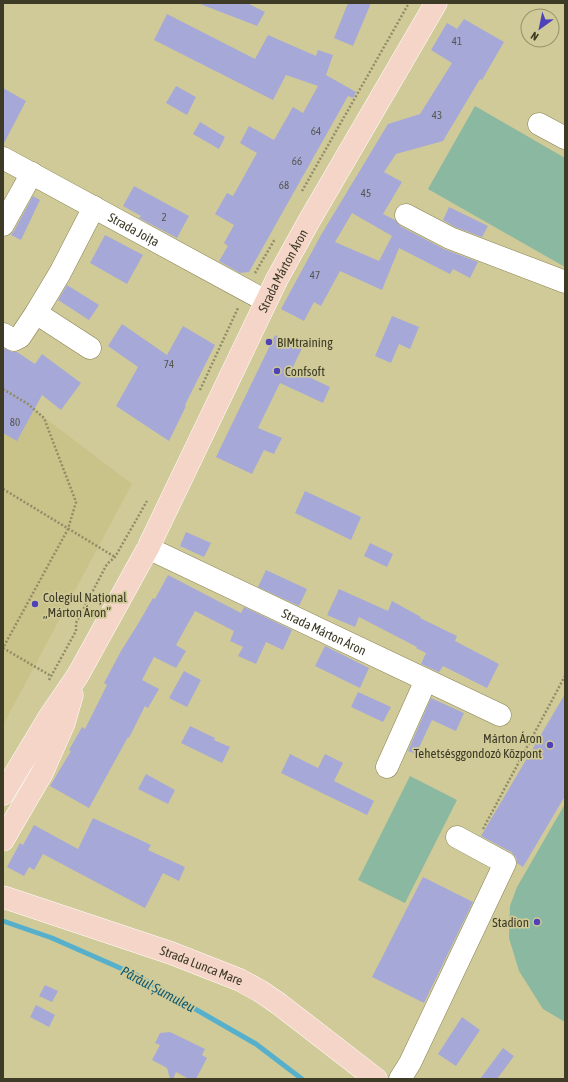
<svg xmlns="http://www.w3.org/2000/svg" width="568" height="1082" viewBox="0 0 568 1082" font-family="'Asap Condensed',sans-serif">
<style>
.built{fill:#cac389}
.green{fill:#8ab8a0}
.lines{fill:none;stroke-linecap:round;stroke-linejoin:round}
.stream{stroke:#56b0cc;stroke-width:5}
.building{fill:#a6a9d7;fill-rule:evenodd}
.minor-casing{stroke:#888152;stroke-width:23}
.major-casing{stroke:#fff;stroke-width:23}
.path{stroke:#918c67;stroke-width:2.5;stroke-dasharray:2 2;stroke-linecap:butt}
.minor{stroke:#fff;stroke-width:22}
.major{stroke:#f5d5c8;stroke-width:22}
.poi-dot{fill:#4f42b9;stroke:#d0ca98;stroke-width:1.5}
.labels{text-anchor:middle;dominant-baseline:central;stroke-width:3.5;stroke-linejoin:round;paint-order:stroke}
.number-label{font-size:11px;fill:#575652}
.street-label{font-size:13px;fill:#3d3a26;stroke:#d0ca98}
.poi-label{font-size:13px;fill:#3d3a26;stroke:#d0ca98;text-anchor:start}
.water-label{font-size:14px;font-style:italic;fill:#105a6f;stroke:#d0ca98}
</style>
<rect width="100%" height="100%" fill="#d0ca98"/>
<path class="built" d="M3,386L132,484L3,725Z"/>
<path class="green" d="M475,106L565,158V267L428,189Z
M410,776L457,800L405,903L358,880Z
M565,804V1022L543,1009L519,971L509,938L510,906L517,887Z"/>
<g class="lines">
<path class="stream" d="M3,921L52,938L136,975L256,1044L302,1079"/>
</g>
<path class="building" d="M200,3H247L265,12L257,26L200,4Z
M348,3H371L353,46L334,38Z
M167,14L255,59L268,35L316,56L318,50L333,55L326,75L356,92L353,98L348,96L249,272L240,273L219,261L228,246L224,243L234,225L215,214L227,193L233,196L257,153L240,143L249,126L274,140L293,107L303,113L318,86L286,75L273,100L154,40Z
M464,19L504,42L482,80L480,79L443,141L396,154L384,172L402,182L383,214L395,220L400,226L444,249L478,262L470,278L453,269L450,274L399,248L382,290L340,271L321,306L314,302L304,321L281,309L321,235L388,124L420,114L452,63L431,50L447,23L457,29ZM352,213L392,236L379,261L335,242Z
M176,86L196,97L187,115L166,103Z
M3,88L26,101L3,145Z
M200,122L225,137L219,149L193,134Z
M134,186L189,216L177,238L139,218L141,216L123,206Z
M33,196L40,200L21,240L11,235L14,231Z
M449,207L488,226L482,237L455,227L443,220Z
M105,235L143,255L127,284L90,263Z
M67,285L99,305L89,320L58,300Z
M392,316L419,327L410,349L399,344L391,363L375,356Z
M122,324L167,355L183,326L215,345L185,405L186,406L169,441L116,406L138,367L108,346Z
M275,335L302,348L292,369L330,387L323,403L280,383L258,428L282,438L274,454L264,450L252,474L216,457Z
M3,348L13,352H17L35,364L42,354L81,383L61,410L42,395L17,441L3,433Z
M305,491L361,517L351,540L295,513Z
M186,532L211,543L204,557L180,546Z
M370,543L393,554L387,567L364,556Z
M266,570L307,589L299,606L258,587Z
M168,575L241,613L244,607L292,630L283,650L266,642L256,664L238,656L243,647L230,641L234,631L195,611L176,645L186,651L176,668L154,657L142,680L159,689L148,708L145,706L129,738L128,737L89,808L50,786L71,751L69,750L82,727L85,729L107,685L104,683L121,651L138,624L153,598L155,599Z
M339,589L388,611L392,601L421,617L420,618L457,636L455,641L499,664L487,688L443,666L439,672L421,664L426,653L416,648L417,647L359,617L355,627L327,615Z
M325,646L369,668L360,688L315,666Z
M184,671L201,680L187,707L169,698Z
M358,692L391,707L383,722L351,707Z
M565,694V796L523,867L517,863L516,857L511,852L481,836Z
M431,698L464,713L456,731L432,720L416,754L408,751Z
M190,726L215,738L214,740L230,747L222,763L181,743Z
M290,754L318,768L325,754L343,763L334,781L374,801L367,815L281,773Z
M146,774L175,790L168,804L138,789Z
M93,818L151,845L148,850L185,867L179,881L163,873L145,908L43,854L34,870L29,867L24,876L7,867L20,843L23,845L34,825L78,849Z
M423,877L473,902L424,1003L372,977Z
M45,985L58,991L52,1002L39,996Z
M36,1005L55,1015L49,1027L30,1017Z
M462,1017L480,1030L456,1066L438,1054Z
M170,1032L205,1049L202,1055L207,1058L196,1079H189L176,1072L173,1079H170L167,1068L152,1060L160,1045L155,1043L160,1033Z
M503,1048L514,1056L497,1079H480Z"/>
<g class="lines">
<defs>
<g id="minor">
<path d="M539,124L565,138"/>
<path id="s1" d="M3,158L266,301"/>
<path d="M406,215L450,238L565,282"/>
<path d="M3,225L32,173"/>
<path d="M36,313L60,273L94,207"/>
<path d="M3,334L14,340L20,337L36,313L90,348"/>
<path id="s2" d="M148,548L500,715"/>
<path d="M387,767L426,680"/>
<path d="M400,1079L410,1063L505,863L457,837"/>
</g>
<g id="major">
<path id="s3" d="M3,794L50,716L78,675L148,548L277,279L309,221L436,3"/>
<path d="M3,840L42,773L64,723L72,695"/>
<path id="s4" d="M3,897L171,953L240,980L260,991L279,1004L376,1079"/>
</g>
</defs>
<use href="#minor" class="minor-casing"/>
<use href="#major" class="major-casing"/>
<path class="path" d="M302,191L409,3
M255,273L275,239
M3,389L28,404L44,418L76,502L68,529L3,648
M200,390L238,308
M3,489L115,557
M3,648L51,676
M49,680L76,631V623L107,564L115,557L147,501
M483,829L565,676"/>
<use href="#minor" class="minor"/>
<use href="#major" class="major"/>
</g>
<g class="poi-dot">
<circle cx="269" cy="342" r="4"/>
<circle cx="277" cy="371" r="4"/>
<circle cx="35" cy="604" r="4"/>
<circle cx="550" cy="745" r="4"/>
<circle cx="537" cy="922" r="4"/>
</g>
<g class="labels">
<g class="number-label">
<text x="457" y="41">41</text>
<text x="437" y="115">43</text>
<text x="316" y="131">64</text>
<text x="297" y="161">66</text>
<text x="284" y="185">68</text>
<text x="366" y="193">45</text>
<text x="164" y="217">2</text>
<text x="315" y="275">47</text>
<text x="169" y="364">74</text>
<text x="15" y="422">80</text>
</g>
<g class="street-label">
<text stroke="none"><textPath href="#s1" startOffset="149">Strada Joița</textPath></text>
<text stroke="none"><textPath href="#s3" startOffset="594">Strada Márton Áron</textPath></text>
<text stroke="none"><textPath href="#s2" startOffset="195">Strada Márton Áron</textPath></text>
<text stroke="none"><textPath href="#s4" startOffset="210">Strada Lunca Mare</textPath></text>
</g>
<g class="poi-label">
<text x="277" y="342">BIMtraining</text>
<text x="285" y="371">Confsoft</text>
<text x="43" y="597">Colegiul Național<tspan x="43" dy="15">„Márton Áron”</tspan></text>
<text x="542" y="738" text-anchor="end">Márton Áron<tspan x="542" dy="15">Tehetsésggondozó Központ</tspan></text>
<text x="529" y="922" text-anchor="end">Stadion</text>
</g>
<g class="water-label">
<text transform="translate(158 989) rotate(28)">Pârâul Șumuleu</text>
</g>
</g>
<rect width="568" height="1082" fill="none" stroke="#3d3a26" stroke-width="8"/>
<g transform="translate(540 28) rotate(213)"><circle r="19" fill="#d0ca98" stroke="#95906a"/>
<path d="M0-3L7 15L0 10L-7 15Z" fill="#4f42b9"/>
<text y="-6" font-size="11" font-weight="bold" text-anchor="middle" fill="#3d3a26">N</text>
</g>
</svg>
